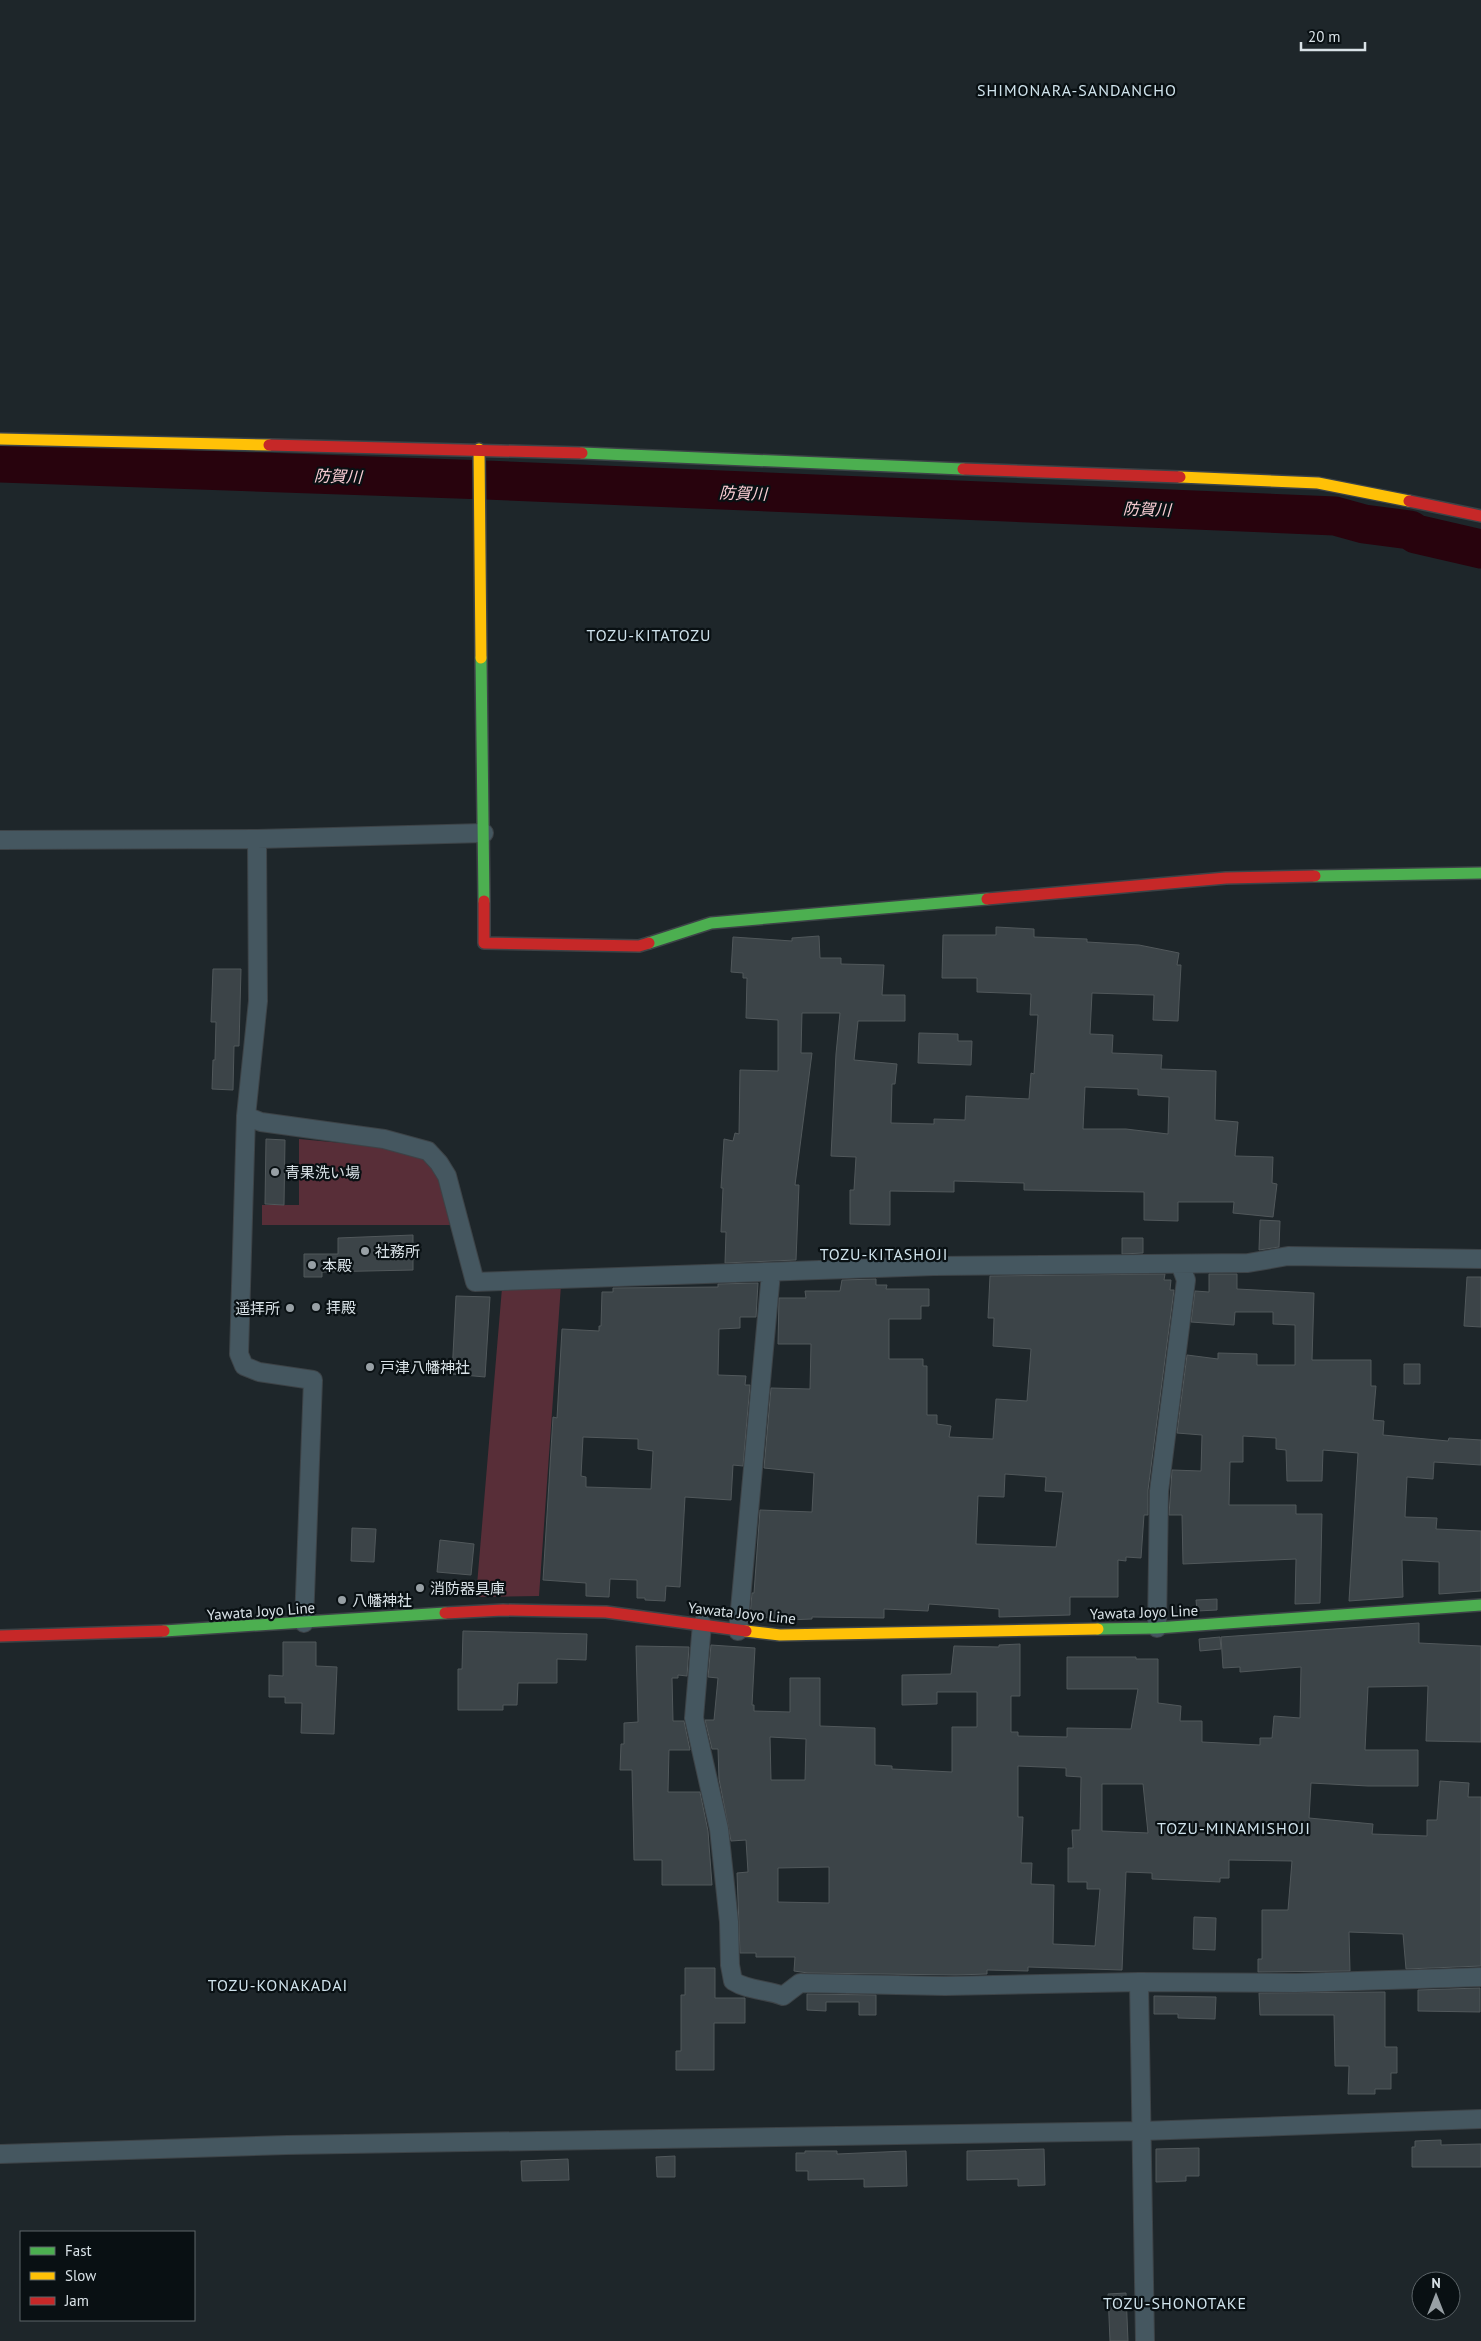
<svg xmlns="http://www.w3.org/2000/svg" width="1481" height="2341" viewBox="0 0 1481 2341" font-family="'PT Sans','Noto Sans JP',sans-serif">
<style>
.green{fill:#582e38}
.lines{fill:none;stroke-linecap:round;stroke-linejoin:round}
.river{stroke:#28030d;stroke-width:39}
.building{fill:#3c4448;stroke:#51585b;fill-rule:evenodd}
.street-casing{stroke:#3d4347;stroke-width:20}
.fast-casing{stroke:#3d4347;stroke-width:14}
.slow-casing{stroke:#3d4347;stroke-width:14}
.jam-casing{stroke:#3d4347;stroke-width:14}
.street{stroke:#455760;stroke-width:18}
.fast{stroke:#4caf50;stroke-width:11}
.slow{stroke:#ffc107;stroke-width:11}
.jam{stroke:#c62828;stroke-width:11}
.poi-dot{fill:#98a0a5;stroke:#091013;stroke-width:2}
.labels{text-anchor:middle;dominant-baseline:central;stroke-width:4.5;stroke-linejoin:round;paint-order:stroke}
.poi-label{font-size:15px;fill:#d9e2e7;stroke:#091013;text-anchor:start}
.street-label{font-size:15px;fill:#d9e2e7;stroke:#091013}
.neighbourhood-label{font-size:16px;letter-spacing:1px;fill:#d0e3ec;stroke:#091013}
.water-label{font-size:16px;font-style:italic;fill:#fbced5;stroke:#091013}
</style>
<rect width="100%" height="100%" fill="#1e262a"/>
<path class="green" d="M299,1139L385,1147L423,1156L438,1176L450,1225H262V1205H299Z
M561,1285L539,1596L476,1597L502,1288Z"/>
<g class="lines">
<path class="river" d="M0,463L486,480L1335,516L1364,524L1410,530L1416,534L1481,549"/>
</g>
<path class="building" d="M996,927L1034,929V937L1087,939V942L1139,945L1179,953L1177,965H1181L1178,1021L1153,1020L1154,995L1092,993L1090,1034L1113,1035L1112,1053L1162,1055L1161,1069L1216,1071L1215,1120L1238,1122L1235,1156L1273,1157L1272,1183L1277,1184L1273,1217L1233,1213L1234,1202H1178V1221L1144,1220V1192L1024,1190V1183L954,1181V1192L890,1191V1225L850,1224V1190H854L856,1157L831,1156L836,1054L840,1013H802L801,1053H812L795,1185H799L796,1260L725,1263L726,1232H721L723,1188H721L724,1139L733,1141L735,1133L739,1134L740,1070L778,1071V1020L746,1018L747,978H743V973L731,972L733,937L792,941V938L819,936L820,958H841V964L884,965L882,995H905V1021H858L854,1060L897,1064L895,1084H892L891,1123L934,1124V1119L965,1120L966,1096L1029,1099L1031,1073L1034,1074L1038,1015H1030L1031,994L977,992V978H942L943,935H996ZM1085,1087L1138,1089V1095L1169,1097L1168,1134L1126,1129H1083Z
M213,969H241L239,1046H234L233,1090L212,1089L213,1060H215L216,1022H211Z
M919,1033L958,1034V1041H972L971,1065L918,1063Z
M266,1139L285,1140L284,1205L265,1204Z
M1260,1220L1280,1221L1279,1247L1259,1250Z
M413,1235V1270L322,1272V1277H304V1254H338V1238Z
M1122,1238H1143V1253L1122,1254Z
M1165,1274L1164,1280H1171L1170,1290H1174L1148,1490V1515H1144L1141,1558L1126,1557V1561L1118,1560V1597H1070V1615L999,1617V1609L929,1604L928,1611L884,1609V1618L812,1617V1619L787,1620L750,1616L752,1593H754L760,1510L812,1512L814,1473L764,1468L771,1388L810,1389L811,1344H778L779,1298H806L805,1291H840L842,1280L876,1279V1285H887L886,1289H929V1306H921V1319H889V1359H923V1366H927V1415H937V1424L951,1426L949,1437L993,1439L996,1399L1027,1401L1031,1349L993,1346L994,1318H988L990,1276ZM1005,1474L1046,1477L1045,1491L1063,1492L1056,1547L976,1544L978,1496L1004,1497Z
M1209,1274H1237V1289L1314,1293L1312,1360H1371V1386H1376L1373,1420L1384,1421L1383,1435L1448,1441L1449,1438L1481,1440V1465L1434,1462L1433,1479L1407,1477L1405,1517L1437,1518L1436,1529L1481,1531V1591L1439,1594V1562L1402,1560L1403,1597L1349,1601L1358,1453L1323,1450L1322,1481H1287L1286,1450L1276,1449V1438L1243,1436V1462H1230L1229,1505H1296V1514H1322L1320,1603L1295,1604L1296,1559L1183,1564L1182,1515H1169L1172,1470L1201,1471L1202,1435L1177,1433L1187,1355L1218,1359V1353L1257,1354V1365H1295V1325L1273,1324V1312H1235L1234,1325L1191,1322L1195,1291L1209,1292Z
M1467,1277H1481V1327L1464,1326Z
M758,1283L756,1317H740V1328L719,1329L718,1375L746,1376L745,1385H750L743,1466L733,1465L731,1500L685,1497L680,1587L666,1586L665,1601L645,1600V1598H637V1580L610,1579L609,1597L586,1596V1583L543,1580L553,1417L557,1418L562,1329L599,1331V1326H601L602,1292H613V1288L718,1287V1284ZM583,1437L638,1439V1449L653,1451L651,1489L586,1487V1477L581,1476Z
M456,1296L490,1297L485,1377L452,1374Z
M1404,1364H1420V1384H1404Z
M352,1528L376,1529L374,1562L351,1561Z
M440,1540L474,1544L471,1575L437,1572Z
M1217,1599V1610L1197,1611L1196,1600Z
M1419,1623V1643L1481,1646V1742L1426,1741L1428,1686L1368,1687L1365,1750H1418V1786H1368L1311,1783L1309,1818L1373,1824L1372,1834L1427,1836V1820H1437L1440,1781L1469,1783L1468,1797H1481V1966L1406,1969L1403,1934L1349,1932L1350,1971L1258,1972V1959H1262V1910H1288L1292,1861L1229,1860V1878H1220V1882L1152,1879V1873L1126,1872L1122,1970L1028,1967V1971L987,1970V1974L956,1975L808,1973L794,1971L795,1957H756V1953H740L737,1873L748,1872L746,1840L731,1841L719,1779L718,1749H712L705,1720H714L718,1678L708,1677L711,1645L755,1648L752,1705H754V1711L790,1712V1678H820V1726L875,1728V1765L892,1766V1769L952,1772V1727H977V1692H937V1704L902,1705V1675L951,1674L954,1646L999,1647V1645L1020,1644V1696H1011V1732H1018V1736L1067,1737V1728L1131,1729L1138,1689H1067V1657H1136V1659H1158V1703L1181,1706L1180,1721H1202V1742L1260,1745V1738H1272L1274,1716L1300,1718L1301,1667L1240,1672V1667L1223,1668L1221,1637ZM770,1737L806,1739L805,1780H771ZM1018,1766L1066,1768V1776L1081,1777L1080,1830H1072L1073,1848H1068V1882H1087V1889H1100L1095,1946L1053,1944L1054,1885L1031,1884L1032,1863H1021L1023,1817H1018ZM1102,1784H1143L1148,1833L1102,1831ZM829,1867V1903L778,1902V1868Z
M463,1631L587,1634L586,1660L557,1659V1683H518L517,1705H503V1710H458V1669H462Z
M1220,1637L1221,1649L1200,1651L1199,1639Z
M283,1642H316V1666L337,1667L334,1734L301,1733L302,1703H285V1697H269V1675L283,1676Z
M636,1646L689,1647L687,1676L678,1675V1678H672L673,1721H684L690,1750H669L668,1792H700L708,1831L712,1885H662V1860H634L632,1770H620L621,1744H624V1723L638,1722Z
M1194,1917L1216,1918L1215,1950L1193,1949Z
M685,1968H715V1998H745V2023H714V2070H676V2051H681V1995H685Z
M1480,1988V2012L1418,2011V1990Z
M1385,1992V2047H1397V2073H1391V2089H1375V2094H1348L1349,2066H1335L1334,2015H1260L1259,1993Z
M807,1994L876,1995V2015H859V2002H826V2011L807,2010Z
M1154,1996L1216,1997L1215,2019L1178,2018V2014H1154Z
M1441,2140V2145L1481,2144V2167H1412V2147H1415V2141Z
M1199,2148V2176H1186V2181L1156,2182V2149Z
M1044,2149L1045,2185L1018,2186V2179L967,2180V2151Z
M805,2151H837V2154L906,2151L907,2186L864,2187V2179L808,2180V2171H796V2153H805Z
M675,2156V2177H657L656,2157Z
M568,2159L569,2180L522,2181L521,2161Z
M1126,2293L1128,2341H1110L1108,2294Z"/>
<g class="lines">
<defs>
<path id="street" d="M257,839L258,1001L246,1116L239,1354L244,1366L259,1372L313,1380L304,1623
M0,840L257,839L484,833
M246,1116L261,1122L384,1139L428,1151L439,1163L447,1176L475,1282L934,1266L1248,1263L1288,1256L1481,1259
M702,1624L694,1718L719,1829L729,1922L730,1965L733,1981C749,1991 766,1989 783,1996L800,1983L945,1986L1139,1982L1296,1983L1481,1977
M1157,1628L1159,1491L1186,1280L1180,1264
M738,1631L771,1273
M1139,1982L1145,2341
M0,2154L287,2145L1142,2131L1481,2119"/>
<path id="fast" d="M582,453L963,469
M481,658L484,901
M1315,876L1481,873
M649,943L711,923L987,899
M1098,1629L1157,1628L1481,1605
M164,1631L445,1613"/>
<path id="slow" d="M0,439L269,445
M479,449L481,658
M1180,477L1318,483L1409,501
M746,1631L780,1635L1098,1629"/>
<path id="jam" d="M269,445L582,453
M963,469L1180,477
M1409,501L1481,516
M987,899L1226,878L1315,876
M484,901V943L639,946L649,943
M445,1613L503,1610L606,1612L746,1631
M0,1636L164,1631"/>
</defs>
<use href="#street" class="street-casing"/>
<use href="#fast" class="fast-casing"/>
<use href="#slow" class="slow-casing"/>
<use href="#jam" class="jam-casing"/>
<use href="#street" class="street"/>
<use href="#fast" class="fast"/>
<use href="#slow" class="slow"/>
<use href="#jam" class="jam"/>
</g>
<g class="poi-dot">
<circle cx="275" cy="1172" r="5"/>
<circle cx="365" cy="1251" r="5"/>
<circle cx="312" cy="1265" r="5"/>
<circle cx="316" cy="1307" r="5"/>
<circle cx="290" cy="1308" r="5"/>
<circle cx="370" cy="1367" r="5"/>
<circle cx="420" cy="1588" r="5"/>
<circle cx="342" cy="1600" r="5"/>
</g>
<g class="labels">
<g class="poi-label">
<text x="285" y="1172">青果洗い場</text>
<text x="375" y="1251">社務所</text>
<text x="322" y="1265">本殿</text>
<text x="326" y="1307">拝殿</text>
<text x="280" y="1308" text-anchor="end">遥拝所</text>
<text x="380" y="1367">戸津八幡神社</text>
<text x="430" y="1588">消防器具庫</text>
<text x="352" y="1600">八幡神社</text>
</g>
<g class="street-label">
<text transform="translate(261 1611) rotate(-4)">Yawata Joyo Line</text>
<text transform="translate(1144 1612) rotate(-2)">Yawata Joyo Line</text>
<text transform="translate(742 1613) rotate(6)">Yawata Joyo Line</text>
</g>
<g class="neighbourhood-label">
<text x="1077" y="90">SHIMONARA-SANDANCHO</text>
<text x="649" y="635">TOZU-KITATOZU</text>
<text x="884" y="1254">TOZU-KITASHOJI</text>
<text x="1234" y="1828">TOZU-MINAMISHOJI</text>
<text x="278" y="1985">TOZU-KONAKADAI</text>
<text x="1175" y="2303">TOZU-SHONOTAKE</text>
</g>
<g class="water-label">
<text transform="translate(338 476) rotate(2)">防賀川</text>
<text transform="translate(743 493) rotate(2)">防賀川</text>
<text transform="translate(1147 509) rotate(2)">防賀川</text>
</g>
</g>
<rect x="20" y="2231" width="175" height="90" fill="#091013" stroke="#5c6468"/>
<rect x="30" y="2247" width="25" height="8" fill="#4caf50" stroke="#5c6468"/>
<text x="65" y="2256" font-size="15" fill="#d9e2e7">Fast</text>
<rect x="30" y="2272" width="25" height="8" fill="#ffc107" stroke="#5c6468"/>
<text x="65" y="2281" font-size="15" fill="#d9e2e7">Slow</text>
<rect x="30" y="2297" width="25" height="8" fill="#c62828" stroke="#5c6468"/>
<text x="65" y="2306" font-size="15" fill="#d9e2e7">Jam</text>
<g transform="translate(1436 2296)"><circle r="24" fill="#091013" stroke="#5c6468"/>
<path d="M0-4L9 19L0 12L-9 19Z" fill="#98a0a5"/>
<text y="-8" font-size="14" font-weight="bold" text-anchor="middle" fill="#d9e2e7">N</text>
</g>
<path d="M1301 42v8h64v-8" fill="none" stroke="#d9e2e7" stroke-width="2.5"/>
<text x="1308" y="42" font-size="15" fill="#d9e2e7" stroke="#091013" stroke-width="4" paint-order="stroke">20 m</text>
</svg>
